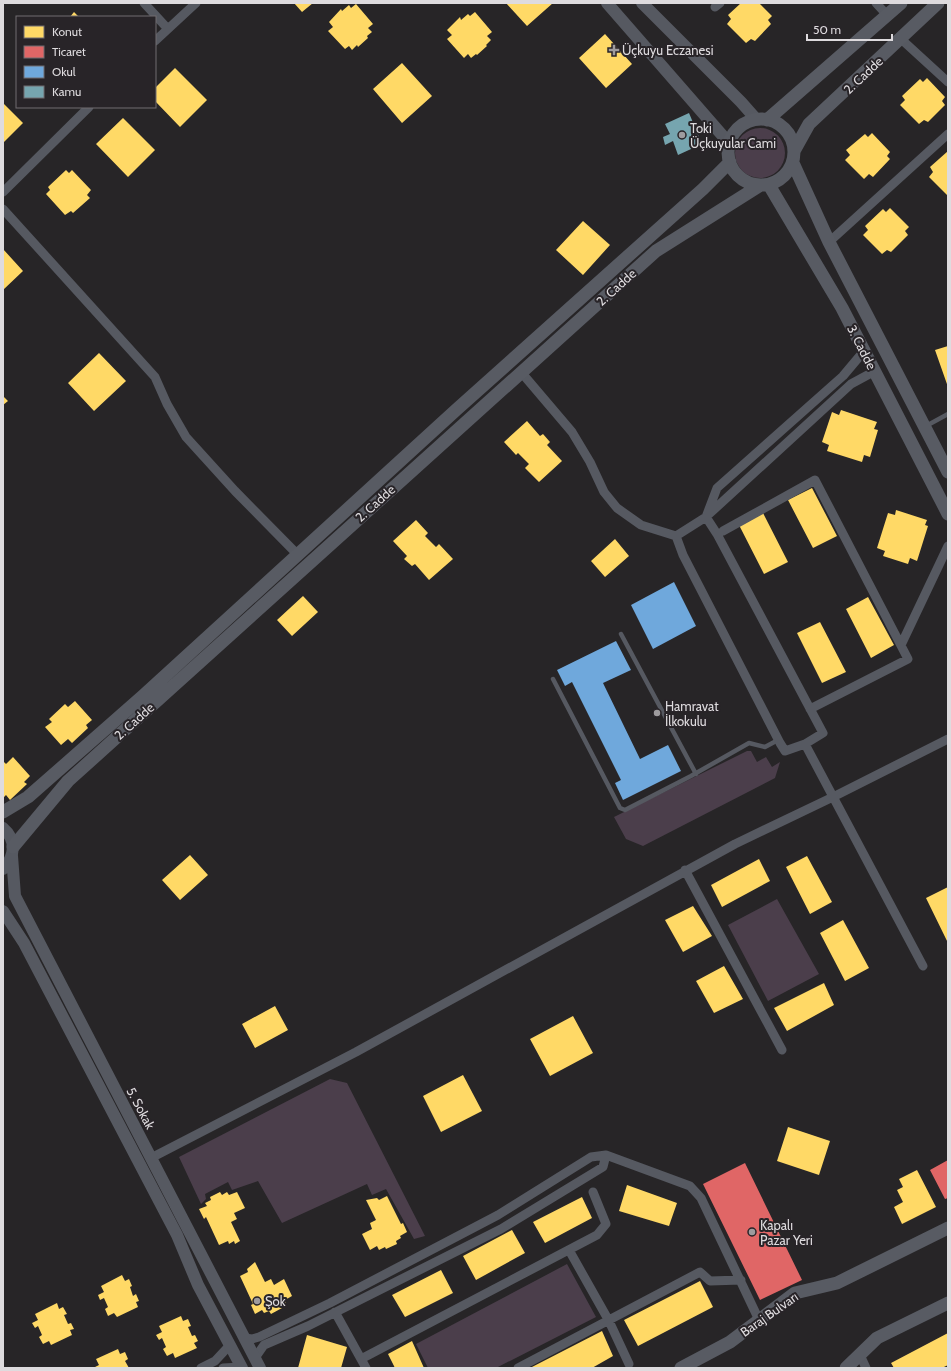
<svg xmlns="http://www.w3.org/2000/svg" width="951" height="1371" viewBox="0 0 951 1371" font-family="Cabin,sans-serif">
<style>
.green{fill:#4b3e4b}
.homes{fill:#ffd966}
.shops{fill:#e06666}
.schools{fill:#6fa8dc}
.public{fill:#76a5af}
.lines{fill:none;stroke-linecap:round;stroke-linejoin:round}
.service{stroke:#565961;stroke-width:4.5}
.minor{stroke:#565961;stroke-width:9}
.tertiary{stroke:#565961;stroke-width:12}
.secondary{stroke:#585b63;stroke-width:13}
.poi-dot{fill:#9e9b9e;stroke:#282428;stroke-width:1.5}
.labels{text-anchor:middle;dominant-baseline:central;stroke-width:4;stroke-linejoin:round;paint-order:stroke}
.poi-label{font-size:13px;fill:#dedbde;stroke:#282428;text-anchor:start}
.street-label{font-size:13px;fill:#dedbde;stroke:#282428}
</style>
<rect width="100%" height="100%" fill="#272527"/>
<path class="green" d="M735 153a25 25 0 1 1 50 0a25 25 0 1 1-50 0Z
M747,751H751L757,762L766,757L772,767L780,762L775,778L643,846L626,839L614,817Z
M777,899L819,974L768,1001L728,925Z
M330,1079L347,1083L425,1236L414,1239L386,1189L372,1195L367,1184L282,1223L258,1181L232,1190L228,1182L205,1194L206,1199L201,1204L179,1157Z
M567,1264L596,1317L496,1368H428L416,1344Z"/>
<path class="homes" d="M294,3H313L302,12Z
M506,3H553L527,26Z
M741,3H759L772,16L768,20L771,24L755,41L751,39L746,43L727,24L731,19L728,15Z
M356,4L373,24L368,28L372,32L367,36L368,38L358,47L357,45L352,50L349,46L345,49L328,31L333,27L329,22L341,9L342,11L349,5L351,8Z
M74,12L79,17H70Z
M475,12L492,32L487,36L491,40L486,45L487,46L477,55L476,54L471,58L468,54L464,58L447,39L452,35L447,30L460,17L461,20L468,14L470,16Z
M605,34L632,64L606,88L579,58Z
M402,63L432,96L402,123L373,89Z
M175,68L207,100L180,127L155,101V88Z
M927,78L945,97L942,101L945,105L928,122L924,120L919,124L900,105L905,100L902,96L920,79L923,82Z
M3,103L23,123L3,143Z
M123,118L155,150L128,177L96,144Z
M872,133L890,152L887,156L890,159L873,177L869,174L864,179L845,160L850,155L846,150L865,134L868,137Z
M948,151V196L929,177L933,172L930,167Z
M66,170L69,173L72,170L91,190L87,195L90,198L73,213L71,211L65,215L46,194L50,190L48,187Z
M890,208L909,227L905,231L908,235L891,252L887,250L882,254L863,235L868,230L865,226L883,209L886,212Z
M583,221L610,245L583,275L556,250Z
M3,249L23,271L3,290Z
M948,346V387L935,350Z
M99,353L126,381L94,411L68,383Z
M3,396L8,401L3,405Z
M841,410L877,422L874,429L878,430L870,457L864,455L862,462L827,451L829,445L822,442L832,412L839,415Z
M527,421L540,436L543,434L550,442L547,445L562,461L539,482L525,468L529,464L518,453L516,455L504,442Z
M812,488L837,536L813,548L788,500Z
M896,510L927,520L925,525L928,526L917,561L910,558L908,564L883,556L885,551L877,548L888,513L895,515Z
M763,513L788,562L764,574L739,525Z
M416,520L428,533L425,536L436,547L439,544L453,559L429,580L415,564L412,566L404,559L407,556L393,541Z
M615,539L629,556L605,577L591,561Z
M303,596L318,612L292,636L277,620Z
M868,597L894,645L871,658L846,609Z
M820,622L846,672L822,683L797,633Z
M75,701L92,720L86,725L88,728L72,743L68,739L61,745L45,727L52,722L49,719L65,704L68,707Z
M13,757L30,776L24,782L27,784L10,800L6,795L3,798V761L6,764Z
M190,855L208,875L180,900L162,880Z
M807,856L832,902L810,914L786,867Z
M759,859L770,881L722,907L711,885Z
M948,887V943L926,898Z
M693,906L712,936L683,952L665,920Z
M843,920L869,968L845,981L820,933Z
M724,966L743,999L714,1013L696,981Z
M824,983L834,1005L787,1031L774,1008Z
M275,1006L288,1030L255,1048L242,1024Z
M573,1016L593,1053L550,1076L530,1039Z
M463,1075L482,1111L441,1132L423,1096Z
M788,1127L830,1141L819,1175L777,1161Z
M917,1170L936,1207L902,1224L894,1207L903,1202L897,1190L903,1187L899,1179Z
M627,1185L677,1203L669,1226L619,1211Z
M220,1192L222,1195L227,1192L229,1195L237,1192L245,1208L234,1213L237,1219L231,1222L240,1241L235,1244L234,1241L229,1244L228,1241L219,1245L206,1217L204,1219L199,1209L207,1206L205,1203L211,1200L210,1197Z
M387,1196L401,1224L403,1223L407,1232L400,1236L401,1238L396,1241L397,1244L386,1249L385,1247L379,1250L377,1246L370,1250L362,1234L372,1229L370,1223L376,1220L366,1200L377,1198L379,1200Z
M582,1197L592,1218L545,1243L533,1222Z
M512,1230L525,1253L476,1280L463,1256Z
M255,1262L265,1282L271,1279L274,1285L284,1279L292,1296L285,1300L286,1303L281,1306L282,1308L271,1314L269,1311L264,1313L262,1310L255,1314L251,1305L253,1304L240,1276L248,1272L247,1269Z
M441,1270L453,1293L405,1317L392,1295Z
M122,1275L125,1281L129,1279L132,1286L130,1287L133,1296L136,1294L139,1301L136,1302L138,1307L117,1317L114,1313L108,1316L105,1309L108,1307L104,1298L100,1300L98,1295L104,1292L101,1286Z
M700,1281L713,1307L638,1346L624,1320Z
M57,1303L59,1309L63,1307L67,1314L64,1315L68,1324L71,1323L74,1329L70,1330L72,1335L51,1345L49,1341L43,1344L39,1337L42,1335L38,1326L35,1328L32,1323L38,1320L35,1314Z
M181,1316L183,1321L188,1319L191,1326L188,1327L192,1336L195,1335L198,1341L194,1343L197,1348L175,1358L173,1353L167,1356L163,1349L166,1347L162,1338L159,1340L156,1335L162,1332L159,1326Z
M602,1331L613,1356L592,1368H530Z
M948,1333V1365L942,1368H894L891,1363Z
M307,1335L347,1347L341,1368H298Z
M412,1341L424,1368H395L388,1354Z
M118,1349L120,1354L125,1352L128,1359L125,1361L129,1368H93L99,1365L96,1359Z"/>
<path class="shops" d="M948,1160V1198L945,1199L930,1170Z
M745,1163L802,1280L760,1300L703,1184Z"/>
<path class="schools" d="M674,582L696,626L653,649L631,605Z
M616,641L631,670L603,683L640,759L668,745L681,771L623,800L615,783L621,780L572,682L565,686L557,670Z"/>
<path class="public" d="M689,113L702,144L678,155L673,141L665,145L663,137L670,134L665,124Z"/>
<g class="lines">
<path class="service" d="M926,426L948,414
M621,634L696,774
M553,679L620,808L625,810L691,776L749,743L765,747L778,740"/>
<path class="minor" d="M144,3L168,29
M876,3L887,15
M715,7L720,3
M901,39L948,82
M155,41L196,3
M3,192L89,107
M3,209L155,377L167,404L186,437L235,491L298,555
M829,242L948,134
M521,372L572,432L590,462L604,492L617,508L641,525L676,536
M708,515L851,384L875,371
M706,517L717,534L823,733L805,744L785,751L780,743L683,555L676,536Z
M706,517L717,488L843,376L864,351
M723,531L815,480L908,659L810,709
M901,645L948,546
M805,744L923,966
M685,870L782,1050
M151,1158L356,1052L735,844L833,797L948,739
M569,1250L609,1321L629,1364
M335,1312L366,1368
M245,1338L252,1339L259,1337L330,1303L498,1215L591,1157L606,1155L690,1186L701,1198L759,1320
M860,1355L866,1368
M255,1358L264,1345L308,1326L501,1229L603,1167L606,1155
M361,1359L597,1235L606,1224L593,1192
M201,1368L215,1361L229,1346
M223,1368L242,1367
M518,1368L700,1272L710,1281L741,1280"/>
<path class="tertiary" d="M607,3L729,143
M642,3L741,102L756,119
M3,828C17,840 15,857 3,869
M12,856L15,896L260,1368
M3,911L24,943L177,1235L198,1285L242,1368"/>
<path class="secondary" d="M728 152a33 33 0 1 1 66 0a33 33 0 1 1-66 0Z
M767,120L901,3
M794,151L809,124L938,3
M793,163L829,242L948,472
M769,185L842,308L948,514
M3,812L28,797L143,696L456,410L703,189L730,162
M13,847L68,781L656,251L759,186
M681,1368L730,1342L795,1293L837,1283L948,1228
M846,1368L877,1338L948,1303"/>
</g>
<g class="poi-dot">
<path d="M612 44h4v4h4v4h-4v4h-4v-4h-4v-4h4z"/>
<circle cx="682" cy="135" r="4"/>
<circle cx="657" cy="713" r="4"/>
<circle cx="752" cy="1232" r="4"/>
<circle cx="257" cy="1301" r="4"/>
</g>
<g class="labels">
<g class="poi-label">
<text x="622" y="50">Üçkuyu Eczanesi</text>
<text x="690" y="128">Toki<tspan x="690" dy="15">Üçkuyular Cami</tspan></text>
<text x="665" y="706">Hamravat<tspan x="665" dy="15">İlkokulu</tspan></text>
<text x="760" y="1225">Kapalı<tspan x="760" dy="15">Pazar Yeri</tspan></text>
<text x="265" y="1301">Şok</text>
</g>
<g class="street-label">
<text transform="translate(863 75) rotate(-43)">2. Cadde</text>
<text transform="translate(616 287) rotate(-42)">2. Cadde</text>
<text transform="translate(862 347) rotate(63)">3. Cadde</text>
<text transform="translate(375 503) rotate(-42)">2. Cadde</text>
<text transform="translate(134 721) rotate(-42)">2. Cadde</text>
<text transform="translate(141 1108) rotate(62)">5. Sokak</text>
<text transform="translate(769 1314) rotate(-35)">Baraj Bulvarı</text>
</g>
</g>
<rect width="951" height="1371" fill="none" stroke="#dedbde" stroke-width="8"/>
<rect x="16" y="16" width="140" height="92" fill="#282428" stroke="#716d71"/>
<rect x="24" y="26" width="20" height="12" fill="#ffd966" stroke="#716d71"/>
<text x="52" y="36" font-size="12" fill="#dedbde">Konut</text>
<rect x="24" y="46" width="20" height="12" fill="#e06666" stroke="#716d71"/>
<text x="52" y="56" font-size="12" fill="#dedbde">Ticaret</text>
<rect x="24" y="66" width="20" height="12" fill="#6fa8dc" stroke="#716d71"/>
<text x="52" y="76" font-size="12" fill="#dedbde">Okul</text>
<rect x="24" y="86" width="20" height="12" fill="#76a5af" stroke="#716d71"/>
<text x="52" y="96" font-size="12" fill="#dedbde">Kamu</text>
<path d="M807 34v6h85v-6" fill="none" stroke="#dedbde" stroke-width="2"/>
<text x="813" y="34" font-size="12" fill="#dedbde" stroke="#282428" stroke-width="3" paint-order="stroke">50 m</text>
</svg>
